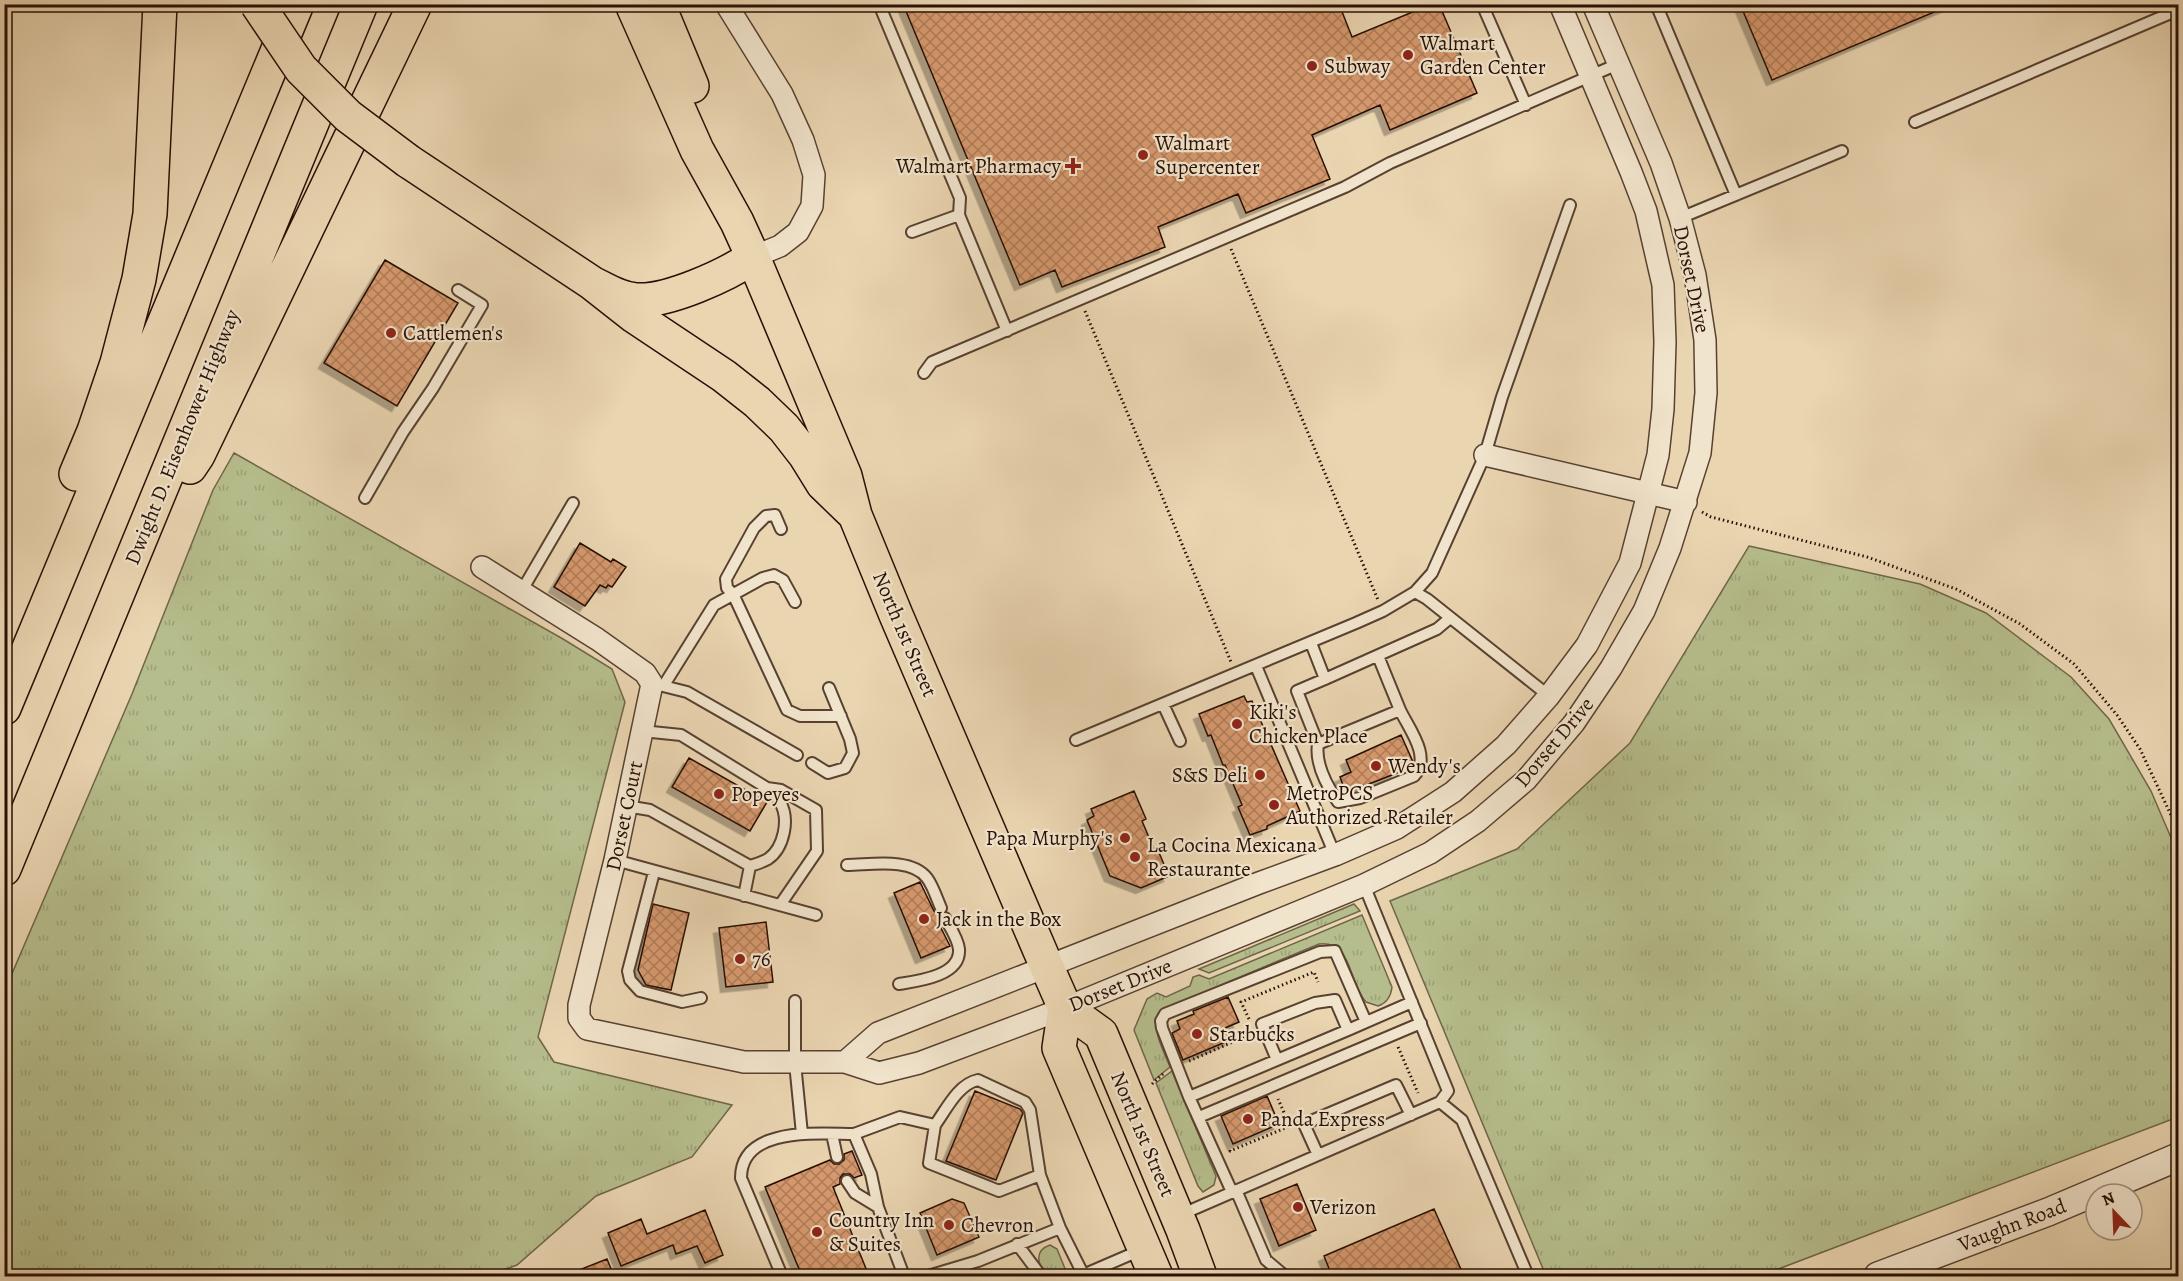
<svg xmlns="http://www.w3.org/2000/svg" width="2183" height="1281" viewBox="0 0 2183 1281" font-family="Alegreya,serif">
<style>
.grass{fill:url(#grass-tufts);stroke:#6f6649;stroke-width:1.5}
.building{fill:url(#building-cross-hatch);stroke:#281006;stroke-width:1.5;filter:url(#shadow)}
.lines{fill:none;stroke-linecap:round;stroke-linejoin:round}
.service-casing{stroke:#584131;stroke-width:14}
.minor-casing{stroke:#584131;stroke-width:24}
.tertiary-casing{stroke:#584131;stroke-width:30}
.primary-casing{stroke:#281006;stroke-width:36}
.motorway-casing{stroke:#281006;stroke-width:36}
.path{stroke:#281006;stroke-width:3;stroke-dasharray:1.5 3;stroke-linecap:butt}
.service{stroke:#f1e4cc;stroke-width:10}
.minor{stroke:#f1e4cc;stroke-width:21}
.tertiary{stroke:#f1e4cc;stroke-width:27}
.primary{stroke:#ead5b1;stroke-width:33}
.motorway{stroke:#ead5b1;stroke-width:33}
.primary-bridge-casing{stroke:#281006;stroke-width:36;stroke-linecap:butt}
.primary-bridge{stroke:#ead5b1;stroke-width:33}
.poi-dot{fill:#8f2418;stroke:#f1e4cc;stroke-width:2}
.labels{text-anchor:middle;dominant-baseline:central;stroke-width:4.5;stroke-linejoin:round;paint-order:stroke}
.poi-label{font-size:21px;fill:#281006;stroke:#f1e4cc;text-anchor:start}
.street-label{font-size:21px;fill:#281006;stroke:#f1e4cc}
</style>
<defs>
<pattern id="grass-tufts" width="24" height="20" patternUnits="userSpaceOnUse" patternTransform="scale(1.5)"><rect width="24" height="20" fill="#b6bd8c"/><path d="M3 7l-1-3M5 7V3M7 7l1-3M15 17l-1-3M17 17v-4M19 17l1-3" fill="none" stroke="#9ca177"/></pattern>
<pattern id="building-cross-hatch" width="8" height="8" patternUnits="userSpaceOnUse" patternTransform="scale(1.5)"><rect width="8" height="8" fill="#d6986d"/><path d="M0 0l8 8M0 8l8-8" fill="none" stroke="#ae7b58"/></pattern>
<filter id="shadow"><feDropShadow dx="-5.5" dy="5.5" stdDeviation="0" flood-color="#0004"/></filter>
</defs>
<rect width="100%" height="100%" fill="#ead5b1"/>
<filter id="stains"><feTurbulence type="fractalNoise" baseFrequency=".00333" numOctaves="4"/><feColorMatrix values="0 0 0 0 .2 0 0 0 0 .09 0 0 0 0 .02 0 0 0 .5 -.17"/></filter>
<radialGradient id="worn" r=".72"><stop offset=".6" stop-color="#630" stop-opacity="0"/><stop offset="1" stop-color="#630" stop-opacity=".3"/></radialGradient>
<path class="grass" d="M234,453L563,639L612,669L625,702L538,1037L554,1062L732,1105L692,1157L596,1196L517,1265L487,1276H5V990L132,694L213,490Z
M1749,546L1920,584L1986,613L2071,677L2109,719L2151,791L2178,854V1117L1760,1276H1546L1390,901L1517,849L1630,743Z
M1354,904L1360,911L1209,973L1199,969Z
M1362,915L1392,987C1391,996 1387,1003 1378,1006L1366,1002C1348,983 1353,940 1319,944L1163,1009C1148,1027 1163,1048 1170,1067L1154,1080L1134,1030L1147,999L1157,993L1166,997L1190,986L1193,977L1199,975L1209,979Z
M1172,1071L1216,1176L1214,1185L1203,1192L1198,1186L1156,1083Z
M1050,1245L1057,1249L1068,1276H1047C1038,1265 1033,1251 1050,1245Z"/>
<path class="building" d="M903,4H1339L1352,37L1432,4H1439L1477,93L1390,130L1380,105L1312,135L1330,179L1246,213L1238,194L1158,227L1165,247L1062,287L1055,270L1020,285Z
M1740,4H1951V5L1772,80Z
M385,260L458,303L397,406L324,363Z
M580,543L611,562L613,559L626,567L612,587L608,585L606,588L600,585L585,606L554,587Z
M1244,696L1247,702L1252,701L1300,811L1267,826V829L1250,835L1238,807L1242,805L1225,765H1223L1211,735L1208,736L1199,714Z
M1401,735L1413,762L1396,770L1397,773L1346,793L1340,777L1351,772L1346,760Z
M689,758L767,802L750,831L672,787Z
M1134,791L1146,819L1142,821L1154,849L1157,848L1169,876L1141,888L1110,876L1087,820L1094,816L1091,809Z
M920,882L934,911L938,915V922L950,946L921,958L894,893Z
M653,904L689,913L671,990L646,985L638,970Z
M766,922L773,982L726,987L719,928Z
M1228,997L1239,1022L1225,1028L1230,1040L1183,1060L1172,1033L1180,1029L1177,1021L1194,1014L1193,1011Z
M975,1091L1020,1109L1023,1113L996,1180L946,1161Z
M1267,1096L1279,1124L1233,1144L1221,1116Z
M852,1151L862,1175L854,1178L850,1174H843L840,1178V1184L833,1187L869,1276H802L765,1187L830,1160L834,1164H839L844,1160V1154Z
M1297,1184L1316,1230L1279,1246L1260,1199Z
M952,1199L964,1203L979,1237L937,1255L920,1213Z
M1434,1209L1464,1276H1332L1324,1256Z
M705,1210L723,1255L705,1263L697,1246L676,1254L673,1245L621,1266L608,1233L641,1219L647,1234Z
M607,1259L614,1276H564Z"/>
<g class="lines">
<defs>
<path id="service" d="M879,4L960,198L959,215L1007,331
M1482,4L1526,105
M1656,4L1736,195
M1915,122L2178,10
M1680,218L1842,151
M912,232L959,215
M924,373L932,362L1345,187L1390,163L1618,64
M365,498L403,432L433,388L482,305L458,290
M781,529L775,515L766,516L754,528L726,579L727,588L733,594L787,710L800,716H841
M521,592L573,503
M1415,592L1427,599L1549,696
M1311,643L1325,679L1437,629L1450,618
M1256,666L1335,855
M1325,679L1297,691L1318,744L1400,710L1378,656
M659,685L687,692L797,755
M664,685L714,605L763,578L774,575L783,580L795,602
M1163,704L1180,741
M642,731L681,735L767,788L781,790L816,810L817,851L780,905
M1076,740L1356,623L1383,611L1415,592L1432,573L1485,455L1502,397L1570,205
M1318,744C1315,763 1327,786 1338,802L1360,798L1414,776C1432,757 1409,729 1400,710
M812,763L828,773L845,768L853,753L850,739L829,688
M626,806L650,810L750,866L744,896
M615,860L816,915
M847,865C870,865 911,857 927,878C933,886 937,899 941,908
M750,866C756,864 763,862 768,859C784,848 790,819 780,802C777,797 771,793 767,788
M654,872L628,971L630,980L640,991L682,1002L701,998
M899,984C918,981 961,976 959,949C958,939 950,927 945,918
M795,1001V1063L802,1134
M1277,1060L1348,1030
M1189,1097L1277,1060L1262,1024L1315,1003L1335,1000L1348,1030L1412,1002
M1440,1102L1462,1120L1528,1276
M1199,1117L1421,1023
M935,1125C946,1110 958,1084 978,1080L1025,1102L1030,1110L1040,1175
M832,1134L837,1157
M854,1134L900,1117L935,1125L929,1163L999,1191L1040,1175L1060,1228L1084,1276
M1318,1155L1304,1124L1396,1085L1411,1115
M847,1181L855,1193L878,1207
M1236,1190L1266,1260L1285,1276
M1232,1192L1189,1097L1162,1028L1161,1021L1165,1014L1320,952L1335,951L1366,1022
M1180,1215L1440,1102L1448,1091L1364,885
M1017,1244L1041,1276
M1083,1275L1141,1250
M782,1276L741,1178C741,1126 818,1134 854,1134L871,1174L878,1207L904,1276
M928,1276L978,1261L1060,1228"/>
<path id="minor" d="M726,4L782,94L803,140L814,175L812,206L798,232L780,246L753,257
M1485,455L1686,502
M482,567L597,639L645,673L652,684L615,860L579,1005V1018L587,1029L744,1062H845L879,1073L919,1063L1065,1008L1364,885L1430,853L1478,821L1526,780L1574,723L1611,668L1644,611L1670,548L1700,453L1706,393L1705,340L1695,275L1680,218L1661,163L1593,4
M845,1062L878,1033L1259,883L1335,855L1397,828L1453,792L1506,745L1549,696L1587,645L1630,563L1658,455L1663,409L1665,342L1663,285L1646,211L1631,172L1560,4"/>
<path id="tertiary" d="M1878,1276L2048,1212L2178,1157"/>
<path id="primary" d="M408,161L592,283L634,316L724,376L757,402L784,428L805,455L823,484L854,514
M592,283C606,290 620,299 636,300C668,302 727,275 753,257L845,476L855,515L896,615L1047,967L1065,1008L1101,1034L1183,1230L1200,1276
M1065,1008L1059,1048L1156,1276"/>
<path id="motorway" d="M632,4L697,150L737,222L753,257
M658,4L692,86
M190,467L198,455L415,4
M76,474L94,431L117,363L139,279L150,214L160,4
M4,708L297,4
M4,869L361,4"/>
</defs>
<use href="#service" class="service-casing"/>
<use href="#minor" class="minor-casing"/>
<use href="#tertiary" class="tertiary-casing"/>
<use href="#primary" class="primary-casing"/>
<use href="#motorway" class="motorway-casing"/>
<path class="path" d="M1231,249L1378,600
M1085,311L1231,662
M1702,512L1711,517L1867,557L1956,589L2020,624L2074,664L2117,715L2140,749L2178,830
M1249,1019L1241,1002L1314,972L1318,982
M1398,1047L1418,1093
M1189,1061L1251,1034
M1152,1084L1164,1073
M1230,1150V1151L1290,1126L1278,1099"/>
<use href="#service" class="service"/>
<use href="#minor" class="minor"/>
<use href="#tertiary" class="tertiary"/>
<use href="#primary" class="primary"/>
<use href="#motorway" class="motorway"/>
<defs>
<path id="primary-bridge" d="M257,4L301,69L348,116L408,161"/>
</defs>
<use href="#primary-bridge" class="primary-bridge-casing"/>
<use href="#primary-bridge" class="primary-bridge"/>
</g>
<g class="poi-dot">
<circle cx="1408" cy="55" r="6"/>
<circle cx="1312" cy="66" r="6"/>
<circle cx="1143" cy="155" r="6"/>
<path d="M1070 157h6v6h6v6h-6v6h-6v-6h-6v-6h6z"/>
<circle cx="391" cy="333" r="6"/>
<circle cx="1237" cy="724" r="6"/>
<circle cx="1376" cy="766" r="6"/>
<circle cx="1260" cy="775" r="6"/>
<circle cx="719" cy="794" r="6"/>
<circle cx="1274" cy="805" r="6"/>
<circle cx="1125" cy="838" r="6"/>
<circle cx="1135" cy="857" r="6"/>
<circle cx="924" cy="919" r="6"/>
<circle cx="740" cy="959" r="6"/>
<circle cx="1197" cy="1034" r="6"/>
<circle cx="1248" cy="1119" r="6"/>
<circle cx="1298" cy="1207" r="6"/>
<circle cx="949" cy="1225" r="6"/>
<circle cx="817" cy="1232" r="6"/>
</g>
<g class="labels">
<g class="poi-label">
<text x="1420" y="43">Walmart<tspan x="1420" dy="24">Garden Center</tspan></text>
<text x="1324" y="66">Subway</text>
<text x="1155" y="143">Walmart<tspan x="1155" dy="24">Supercenter</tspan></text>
<text x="1061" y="166" text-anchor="end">Walmart Pharmacy</text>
<text x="403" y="333">Cattlemen's</text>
<text x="1249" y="712">Kiki's<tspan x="1249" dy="24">Chicken Place</tspan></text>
<text x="1388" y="766">Wendy's</text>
<text x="1248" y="775" text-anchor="end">S&amp;S Deli</text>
<text x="1286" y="793">MetroPCS<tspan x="1286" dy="24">Authorized Retailer</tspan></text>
<text x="731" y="794">Popeyes</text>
<text x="1113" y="838" text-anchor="end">Papa Murphy's</text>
<text x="1147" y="845">La Cocina Mexicana<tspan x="1147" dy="24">Restaurante</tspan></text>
<text x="936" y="919">Jack in the Box</text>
<text x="752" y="959">76</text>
<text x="1209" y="1034">Starbucks</text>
<text x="1260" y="1119">Panda Express</text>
<text x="1310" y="1207">Verizon</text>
<text x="829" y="1220">Country Inn<tspan x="829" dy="24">&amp; Suites</tspan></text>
<text x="961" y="1225">Chevron</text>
</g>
<g class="street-label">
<text transform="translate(1692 279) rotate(78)">Dorset Drive</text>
<text transform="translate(182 437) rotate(-68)">Dwight D. Eisenhower Highway</text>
<text transform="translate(905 634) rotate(67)">North 1st Street</text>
<text transform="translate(1554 742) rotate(-50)">Dorset Drive</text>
<text transform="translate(624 816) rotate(-78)">Dorset Court</text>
<text transform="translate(1120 985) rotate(-22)">Dorset Drive</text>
<text transform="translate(1143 1134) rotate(67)">North 1st Street</text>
<text transform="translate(2012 1225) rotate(-21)">Vaughn Road</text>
</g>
</g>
<rect width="2183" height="1281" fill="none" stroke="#ead5b1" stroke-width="24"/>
<rect x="6" y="6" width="2171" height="1269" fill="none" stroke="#281006" stroke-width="3"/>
<rect x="12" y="12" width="2159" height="1257" fill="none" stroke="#281006" stroke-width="1.5"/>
<g transform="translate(2114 1212) rotate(337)"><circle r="28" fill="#f1e4cc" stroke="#a18f7d" stroke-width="1.5"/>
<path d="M0-4.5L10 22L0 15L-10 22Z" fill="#8f2418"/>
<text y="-9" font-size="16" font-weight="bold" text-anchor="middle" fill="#281006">N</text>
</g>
<rect width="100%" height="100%" filter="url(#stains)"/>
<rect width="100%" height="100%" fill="url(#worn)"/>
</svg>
